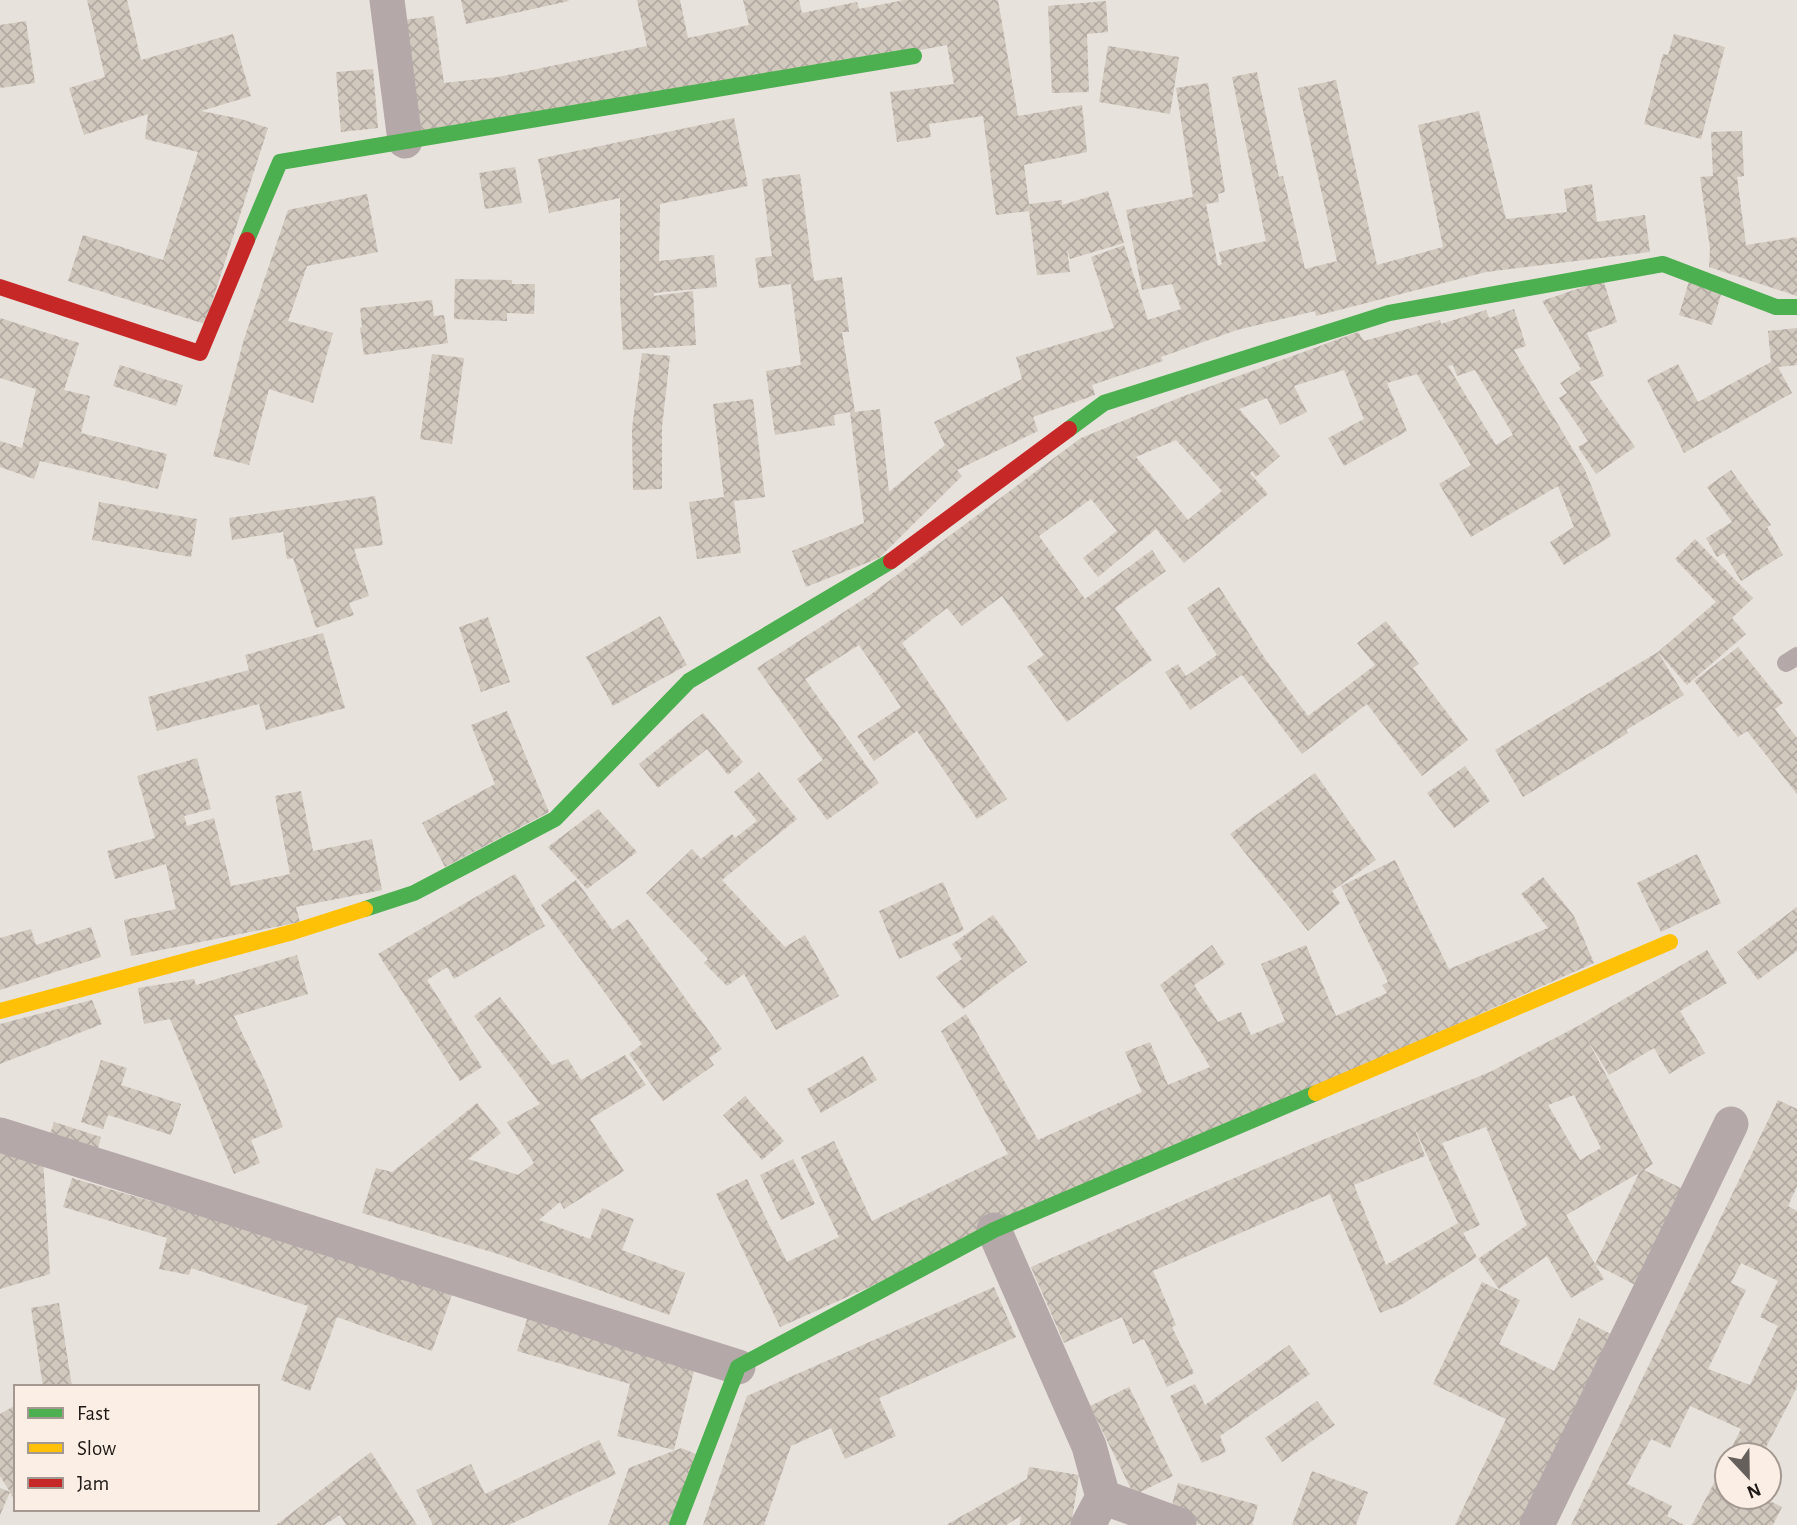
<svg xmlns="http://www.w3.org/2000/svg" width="1797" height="1525" viewBox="0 0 1797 1525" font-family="'Alegreya Sans',sans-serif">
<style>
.building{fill:url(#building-cross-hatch);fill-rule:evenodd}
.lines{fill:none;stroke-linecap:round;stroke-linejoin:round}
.lane{stroke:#b5a8a9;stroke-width:18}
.street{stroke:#b5a8a9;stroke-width:35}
.fast{stroke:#4caf50;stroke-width:16}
.slow{stroke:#ffc107;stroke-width:16}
.jam{stroke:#c62828;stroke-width:16}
</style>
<defs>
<pattern id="building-cross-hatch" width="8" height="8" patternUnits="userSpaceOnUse" patternTransform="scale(1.75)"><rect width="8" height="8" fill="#d1c8be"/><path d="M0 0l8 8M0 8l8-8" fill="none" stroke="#b3aba3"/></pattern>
</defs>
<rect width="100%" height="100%" fill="#e8e2dc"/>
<path class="building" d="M87,0H127L141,60L233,34L251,96L201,111L241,119L268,128L205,324L68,281L83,235L163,260L198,152L145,139L148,114L84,135L69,88L105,77Z
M461,0H568L569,1L466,24Z
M637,0H680L688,38L749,25L743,0H799L802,13L857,2L859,9L904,0H998L1018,116L1082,105L1087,152L1024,165L1029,204L1062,200V205L1108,191L1124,243L1070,259L1067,249L1070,272L1037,275L1029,211L996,215L983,116L929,124L931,137L897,142L890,92L954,84L947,45L416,143L397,21L434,16L444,83L498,77L647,46Z
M1106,1L1108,32L1087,34L1089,92L1052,93L1048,6Z
M26,21L35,83L0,88V25Z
M1674,34L1725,47L1701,139L1644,124L1663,54L1668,55Z
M1108,46L1179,57L1170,114L1099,102Z
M373,69L378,128L341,132L336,72Z
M1257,72L1279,177L1283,176L1305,269L1337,261L1298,88L1336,80L1377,265L1443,247L1418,125L1479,111L1506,219L1567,212L1564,189L1592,184L1597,222L1645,215L1650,252L1486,272L1316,316L1315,311L1237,330L1161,357L1163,361L1092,385L1095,395L1033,417L1038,431L957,470L962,476L879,558L806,587L792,551L864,523L850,412L834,415L835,425L775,435L766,371L801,365L791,284L759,288L755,258L772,256L762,179L800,174L814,281L842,277L849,332H842L855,412L880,409L889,492L945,445L934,422L1022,379L1016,357L1114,328L1091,257L1124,245L1148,320L1181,309L1172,284L1142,290L1126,210L1193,197L1176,88L1208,83L1225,192L1218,194L1219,202L1206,204L1218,266L1222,264L1219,252L1266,241L1232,77Z
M734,118L748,186L660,204L659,261L714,255L717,287L654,293V296L693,291L696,345L623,350L620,297V198L549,213L538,159Z
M1742,131L1744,176L1737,177L1746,245L1797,237V296L1709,267L1710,249L1700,177L1713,176L1711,132Z
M515,167L522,203L485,209L479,173Z
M367,194L378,252L307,266L288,321L333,333L313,403L269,389L249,465L213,456L244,339L288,210Z
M455,279L512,280V284H535L534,314L507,313V321L454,319Z
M1603,280L1617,322L1587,333L1604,376L1589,382L1635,447L1596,474L1578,447L1588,441L1559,398L1567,393L1560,383L1581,369L1542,301Z
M1689,281L1722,291L1712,325L1679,315Z
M432,300L434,316L444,315L448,343L364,355L360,328L362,327L360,308Z
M1514,309L1526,346L1514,350L1585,470L1611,536L1564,565L1550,542L1574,527L1558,486L1471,537L1439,484L1471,465L1417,374L1387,383L1407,431L1344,466L1328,438L1364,419L1344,370L1294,386L1307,412L1280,425L1267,398L1239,409L1280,456L1256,477L1252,471L1250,473L1268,494L1184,563L1156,529L1098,577L1083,558L1117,531L1091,499L1039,536L1085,599L1152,550L1166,571L1115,608L1152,660L1067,722L1027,667L1044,655L1002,596L962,626L947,608L902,643L1007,799L977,819L917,731L874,761L857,736L901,707L859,645L805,679L879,783L827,820L797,779L823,760L757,668L870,595L1081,438L1184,396L1358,332L1364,341L1440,320L1441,324L1486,310L1489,318ZM1453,365L1457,376L1475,370L1513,435L1496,445L1448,366ZM1176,440L1222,491L1188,520L1136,457Z
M0,318L79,343L64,390L90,396L81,433L167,454L158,489L40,461L34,479L0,467V441L22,448L36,389L0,378Z
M1797,328V365L1778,367L1792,393L1684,453L1647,380L1678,364L1698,402L1771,362L1768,331Z
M642,353L670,356L662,427V489L633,490L632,428Z
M432,354L464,358L452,444L420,439Z
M120,365L183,385L176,406L113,386Z
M753,399L765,497L734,501L741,553L697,559L689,502L724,497L713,404Z
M1731,470L1771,525L1767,527L1783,555L1741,581L1724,553L1717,557L1706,538L1732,522L1707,487Z
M375,496L383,545L354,549L369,596L349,603L354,615L316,628L293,558L287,559L283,532L232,540L229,518Z
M99,502L197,519L191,557L92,540Z
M1695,539L1753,598L1732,618L1746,634L1687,685L1658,652L1684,695L1626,730L1628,733L1523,797L1495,750L1658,652L1716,602L1675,559Z
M1219,587L1266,660L1308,716L1375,665L1357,643L1386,621L1419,664L1413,668L1468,740L1422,776L1367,704L1302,754L1242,675L1190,710L1165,672L1178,664L1186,676L1217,655L1187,608Z
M660,616L687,665L613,706L586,657Z
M488,617L510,682L481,692L459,627Z
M323,633L345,708L266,730L259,704L157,731L148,697L249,670L245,655Z
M1738,647L1783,703L1775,709L1797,738V794L1747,731L1738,737L1694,681Z
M507,711L549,812L445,867L422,823L495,784L471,725Z
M703,713L743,762L728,775L707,749L658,788L639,764Z
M197,758L211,809L184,816L187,826L214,818L231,886L290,874L275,796L301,791L313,851L372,839L382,890L296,907L300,922L131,956L124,920L176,909L166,864L115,879L107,851L155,838L137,776Z
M1465,766L1490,801L1454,828L1427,793Z
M759,772L797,819L722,880L785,947L805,935L839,996L776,1030L744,974L727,986L704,963L708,959L646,893L692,849L701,859L732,834L735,838L757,821L734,792Z
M1315,773L1376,860L1332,891L1340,903L1308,931L1230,834Z
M598,809L637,852L587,889L548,847Z
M1697,854L1721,903L1661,932L1637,883Z
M1395,860L1449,969L1548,928L1521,894L1543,877L1574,916L1594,963L780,1327L716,1194L747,1179L787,1262L839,1237L801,1157L834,1141L872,1221L1008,1154L941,1031L966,1014L1038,1140L1142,1092L1125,1052L1150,1042L1168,1085L1210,1067L1160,985L1212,945L1225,964L1194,985L1218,1022L1241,1012L1251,1035L1285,1021L1261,964L1306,945L1336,1016L1387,993L1382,985L1388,982L1341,886Z
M515,874L545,926L454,979L447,967L427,980L482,1067L460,1081L378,954Z
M576,880L612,930L628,919L722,1049L709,1058L714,1065L663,1101L629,1054L642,1044L541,905Z
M943,882L964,930L899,959L879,911Z
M1797,907V951L1758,980L1737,952Z
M993,915L1027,962L963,1009L936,977L962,959L952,944Z
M91,927L101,957L0,990V938L31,929L36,945Z
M1707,950L1727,983L1680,1011L1705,1053L1669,1074L1654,1048L1609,1075L1586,1037L1653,1164L1644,1170L1687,1191L1639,1287L1595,1264L1604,1279L1571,1298L1547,1256L1499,1289L1478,1259L1527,1225L1486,1127L1442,1143L1480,1225L1463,1233L1477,1257L1403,1304L1380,1313L1330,1194L1153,1271L1176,1325L1172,1327L1194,1373L1167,1387L1144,1339L1133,1344L1122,1317L1064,1343L1031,1267L1310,1145L1490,1072L1580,1025ZM1574,1095L1601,1148L1580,1160L1548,1105ZM1412,1122L1458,1223L1386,1265L1354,1185L1425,1156ZM1639,1173L1595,1264L1566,1215Z
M297,955L308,994L234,1016L266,1083L283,1127L251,1140L260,1163L234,1174L170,1019L144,1024L138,988L194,979L196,985Z
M500,997L552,1065L568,1059L581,1080L625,1055L646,1085L590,1119L624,1171L564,1209L560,1202L539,1220L590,1239L602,1208L634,1219L622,1250L685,1273L669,1315L498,1254L362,1213L376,1168L392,1172L477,1103L501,1133L468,1159L518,1175L534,1163L507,1122L540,1104L474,1016Z
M92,1000L102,1024L0,1064V1024Z
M863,1056L877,1080L821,1113L807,1089Z
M101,1060L127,1068L121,1085L181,1104L171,1135L108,1115L103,1129L81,1122Z
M745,1096L784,1141L762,1160L723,1115Z
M1778,1100L1797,1109V1186L1788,1206L1797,1211V1387L1789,1403L1762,1455H1728L1741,1429L1690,1406L1670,1448L1651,1439L1627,1484L1672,1506L1667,1516L1684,1525H1571ZM1741,1263L1778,1281L1760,1317L1778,1326L1750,1385L1708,1369L1746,1290L1731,1283Z
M54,1122L101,1137L96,1156L48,1140Z
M0,1145L43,1158L50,1274L0,1289Z
M793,1159L815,1204L781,1220L760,1175Z
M72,1178L181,1210L182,1206L453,1292L432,1351L337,1317L310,1391L281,1380L308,1306L191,1268L189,1275L159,1269L167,1238L63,1207Z
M1482,1282L1520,1300L1499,1344L1554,1371L1579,1318L1611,1334L1519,1525H1455L1506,1419L1433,1384Z
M994,1287L1016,1337L879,1398L896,1436L845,1459L831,1428L791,1446L764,1525H703L747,1396Z
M59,1303L72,1387H43L31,1308Z
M529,1313L696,1363L674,1450L617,1436L630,1384L517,1351Z
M1289,1345L1310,1374L1220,1436L1226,1452L1202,1463L1170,1396L1195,1384L1205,1405Z
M1129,1387L1173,1476L1134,1495L1090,1406Z
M1317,1401L1335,1425L1282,1462L1265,1438Z
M16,1405V1502L10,1492L0,1515V1488L10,1492L0,1476V1414Z
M599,1440L616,1474L509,1525H433L416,1490L471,1464L485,1494Z
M681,1448L696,1454L669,1525H608L629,1468Z
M371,1452L417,1525H346L340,1515L324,1525H276Z
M1727,1458V1497H1762L1782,1507L1773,1525H1692Z
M1029,1467L1079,1475L1071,1525H1020L1021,1516L1006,1525H946L1027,1479Z
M1312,1471L1368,1492L1356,1525H1292Z
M1178,1483L1258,1505L1252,1525H1202L1169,1516Z"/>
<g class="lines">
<path class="lane" d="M1786,663L1797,656"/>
<path class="street" d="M387,0L405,141
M0,1135L738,1367
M994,1230L1089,1446L1103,1497L1088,1525
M1103,1497L1179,1525
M1537,1525L1731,1124"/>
<path class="fast" d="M247,240L280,162L914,56
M1069,429L1104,403L1389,313L1663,264L1776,307H1797
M365,909L414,893L555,819L689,681L891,561
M677,1525L738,1367L994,1230L1316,1093"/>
<path class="slow" d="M0,1011L293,932L365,909
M1316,1093L1670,942"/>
<path class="jam" d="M0,287L200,353L247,240
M891,561L1069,429"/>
</g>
<rect x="14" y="1385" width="245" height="126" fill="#fbeee4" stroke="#a39992" stroke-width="2"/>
<rect x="28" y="1408" width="35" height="10" fill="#4caf50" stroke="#a39992" stroke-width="2"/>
<text x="77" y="1420" font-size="21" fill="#1f1a17">Fast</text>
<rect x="28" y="1443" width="35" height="10" fill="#ffc107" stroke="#a39992" stroke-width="2"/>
<text x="77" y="1455" font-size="21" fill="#1f1a17">Slow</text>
<rect x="28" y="1478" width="35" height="10" fill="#c62828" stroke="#a39992" stroke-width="2"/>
<text x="77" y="1490" font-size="21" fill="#1f1a17">Jam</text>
<g transform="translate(1748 1476) rotate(158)"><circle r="33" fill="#fbeee4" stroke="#a39992" stroke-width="2"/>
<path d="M0-5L12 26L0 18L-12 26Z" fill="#65605c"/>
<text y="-10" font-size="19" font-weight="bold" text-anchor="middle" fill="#1f1a17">N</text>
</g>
</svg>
